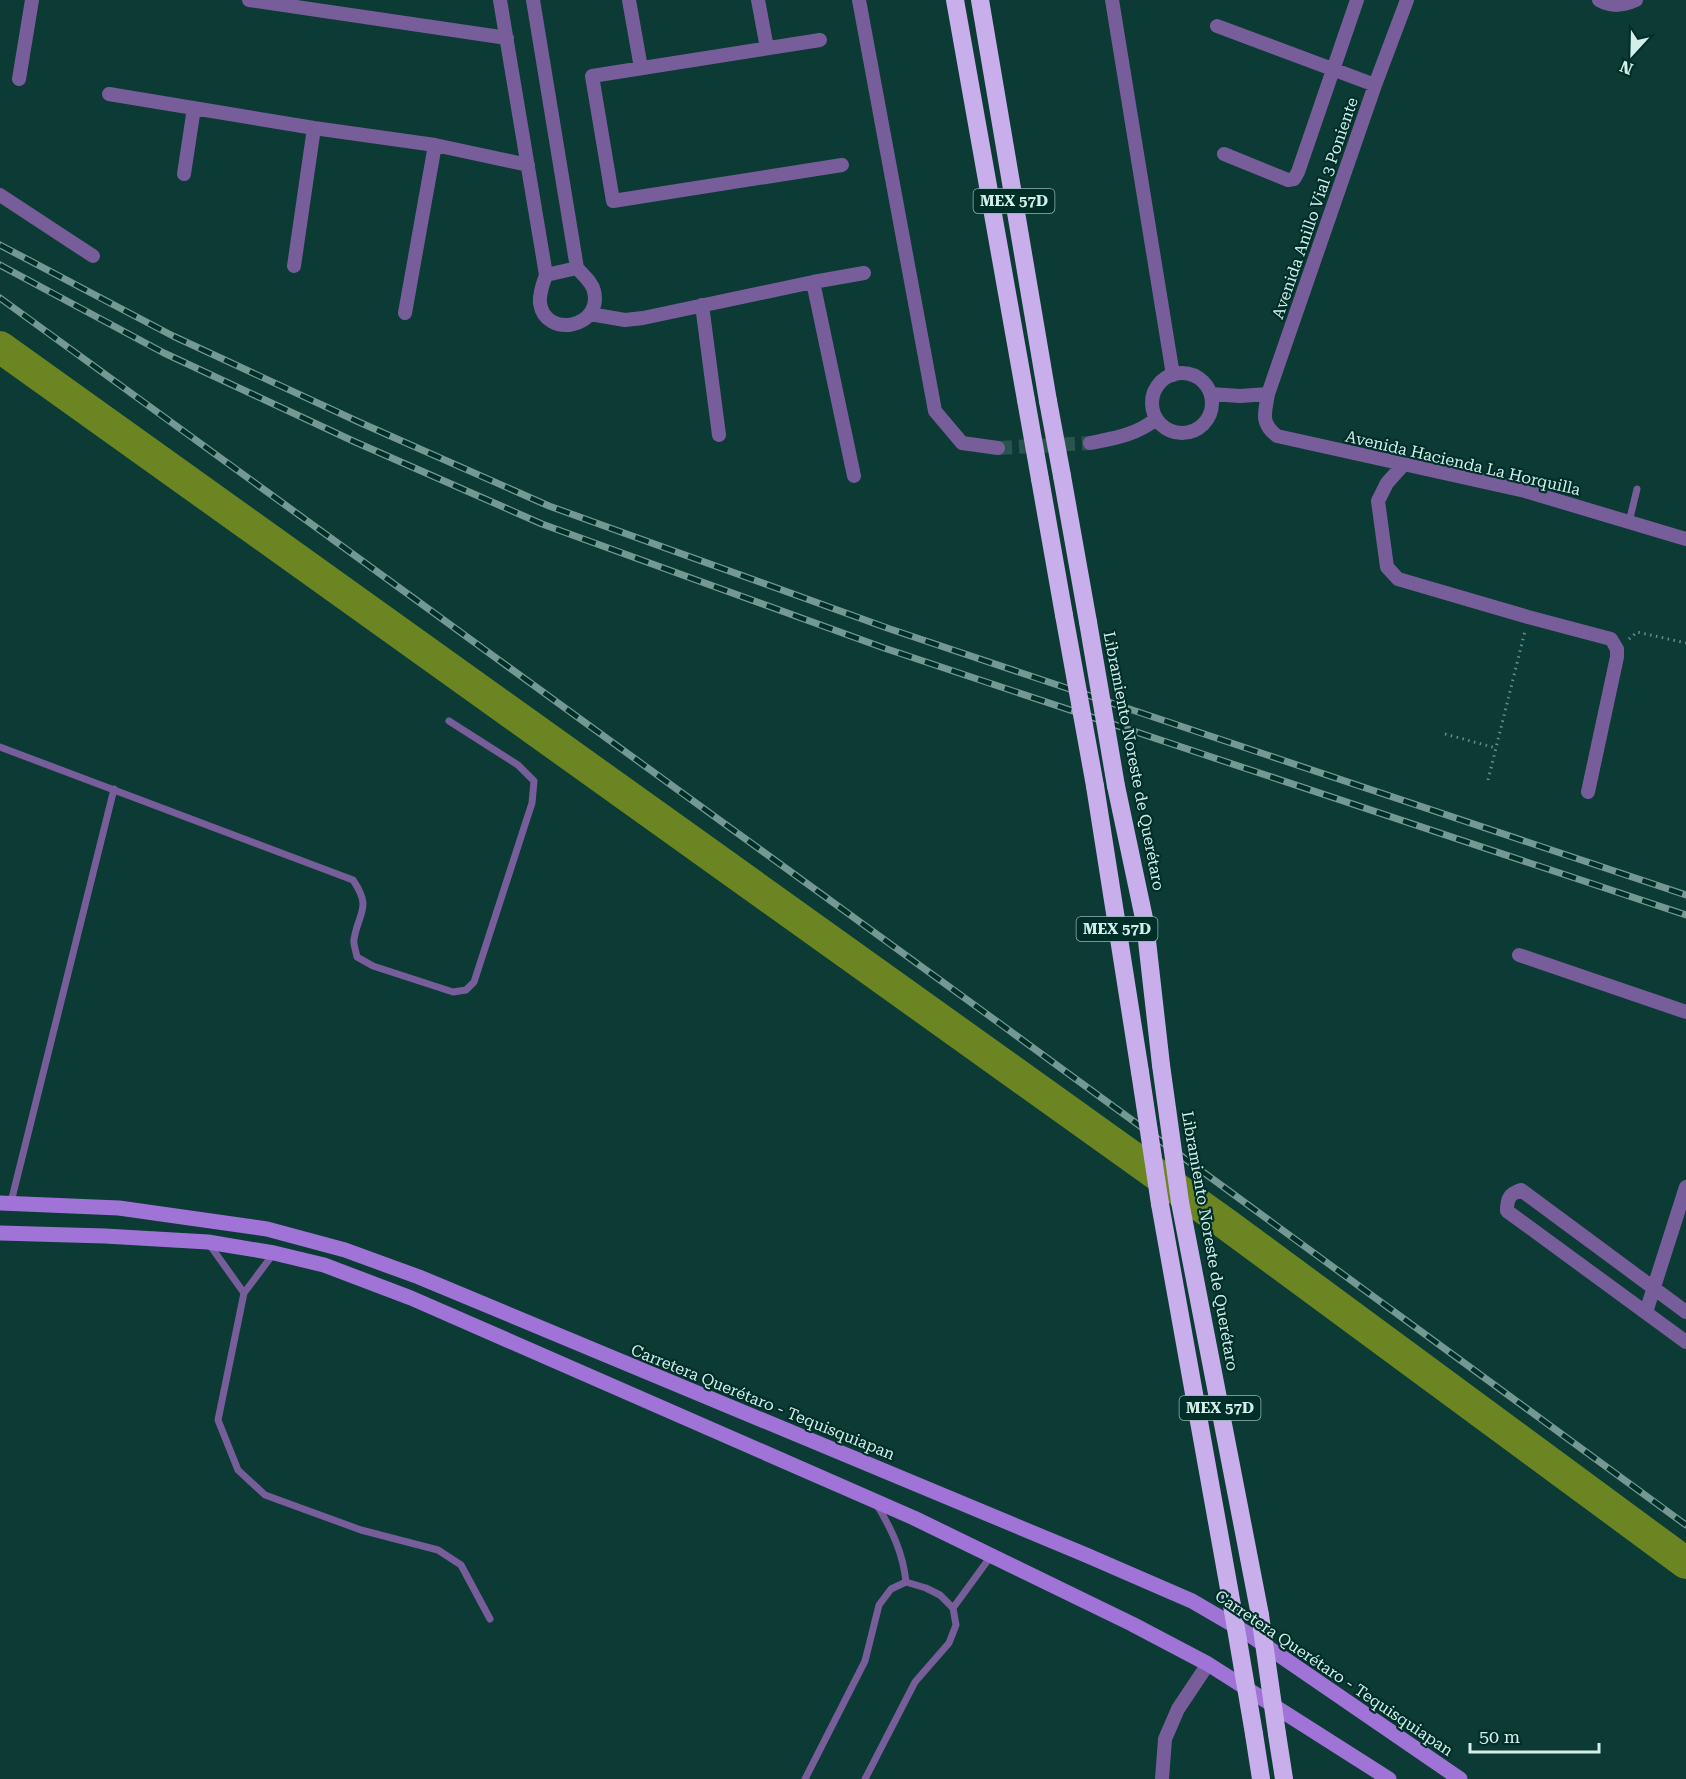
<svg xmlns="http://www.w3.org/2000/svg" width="1686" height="1779" viewBox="0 0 1686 1779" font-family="'Roboto Serif',serif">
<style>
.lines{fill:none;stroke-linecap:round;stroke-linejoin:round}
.river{stroke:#6b8522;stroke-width:32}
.street-tunnel{stroke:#2a554f;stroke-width:14;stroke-dasharray:14 7;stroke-linecap:butt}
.path{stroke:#688e88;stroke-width:3;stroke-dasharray:1.5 4.5;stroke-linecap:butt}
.lane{stroke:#785d9b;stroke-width:7}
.street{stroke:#785d9b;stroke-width:14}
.secondary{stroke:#a074d6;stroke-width:15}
.highway{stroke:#c8afeb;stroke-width:18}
.rail-casing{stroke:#749993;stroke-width:7}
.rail{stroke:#002f2a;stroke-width:4.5;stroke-dasharray:14;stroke-linecap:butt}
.highway-bridge{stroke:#c8afeb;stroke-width:18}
.labels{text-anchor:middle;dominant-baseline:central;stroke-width:4.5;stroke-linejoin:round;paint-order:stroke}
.shield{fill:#002f2a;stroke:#94b5b0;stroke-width:1.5}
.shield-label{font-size:15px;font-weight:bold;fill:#d3efea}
.street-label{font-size:16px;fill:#d3efea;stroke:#002f2a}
</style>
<rect width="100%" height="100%" fill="#0c3a34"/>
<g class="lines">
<path class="river" d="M0,347L1226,1224L1686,1563"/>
<path class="street-tunnel" d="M998,448L1090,443"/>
<path class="path" d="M1629,639L1637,632L1686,643
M1445,734L1496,748
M1488,780L1525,631"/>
<path class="lane" d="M1629,522L1637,489
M0,747L353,880C372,908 359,911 354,939C353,944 356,951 357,957L373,966L453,992L466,990L474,982L532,803L534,781L518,765L449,721
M11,1202L114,789
M209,1244L244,1293
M274,1253L244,1293L218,1420L238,1470L265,1495L361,1530L438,1550L461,1565L490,1619
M877,1505C892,1530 903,1553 906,1582
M805,1779L865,1661L879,1605L891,1589L906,1582L926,1588L940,1595L953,1608
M865,1779L915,1682L949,1643L956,1625L953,1608L991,1556"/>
<path class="street" d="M249,0L507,38
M500,0L546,275C543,284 539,293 540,303C545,339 603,328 594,291C592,282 583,275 577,268L533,0
M629,0L641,68
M758,0L767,48
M859,0L935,411L962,443L998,448
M1112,0L1173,375
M1407,0L1375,85L1268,394C1265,413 1260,423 1277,436L1525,491L1686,539
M1599,0C1612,7 1623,6 1636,0
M1217,26L1375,85
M820,40L592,76L613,201L842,165
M19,79L32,0
M109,94L314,128L435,145L528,165
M1224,154L1288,180L1294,179L1298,172L1357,0
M184,174L194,108
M0,195L93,256
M294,266L314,128
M546,275L577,268
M813,282L854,476
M702,305L719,435
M405,313L435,145
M590,314L625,320L643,318L813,282L864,273
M1152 403a30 30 0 1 1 60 0a30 30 0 1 1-60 0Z
M1211,394L1240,396L1268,394
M1090,443C1115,438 1136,435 1156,419
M1404,464L1387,483L1378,501L1387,567L1398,579L1528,617L1611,639L1617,649V657L1588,792
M1519,955L1686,1012
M1646,1312L1686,1187
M1686,1312L1521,1190C1509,1194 1507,1199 1507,1211L1686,1342
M1162,1779L1165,1739L1178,1709L1208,1664"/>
<path class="secondary" d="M0,1203L119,1208L267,1229L345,1250L419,1277L1086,1555L1192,1601L1247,1633L1460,1779
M0,1233L105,1236L208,1242L274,1253L324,1265L411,1298L914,1518L1132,1624L1208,1664L1389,1779"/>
<path class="highway" d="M955,0L1026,400
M980,0L1048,401
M1062,476L1088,622
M1040,479L1064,615
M1095,786L1140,1072
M1116,786L1145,923L1161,1065
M1180,1202L1260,1615
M1160,1204L1233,1611
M1254,1734L1261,1779
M1277,1734L1284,1779"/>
<defs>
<path id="rail" d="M0,245L173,336L361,423L549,506L890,629L1686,895
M0,265L164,353L353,441L542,524L884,648L1686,915
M0,298L995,1020L1686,1525"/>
</defs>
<use href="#rail" class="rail-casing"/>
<use href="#rail" class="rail"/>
<path class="highway-bridge" d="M1026,400L1040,479
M1048,401L1062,476
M1064,615L1095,786
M1088,622L1116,786
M1161,1065L1180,1202
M1140,1072L1160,1204
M1233,1611L1254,1734
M1260,1615L1277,1734"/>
</g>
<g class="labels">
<g class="shield">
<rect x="973.5" y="189" width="81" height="24" rx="4.5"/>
<rect x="1076.5" y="917" width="81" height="24" rx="4.5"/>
<rect x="1179.5" y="1396" width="81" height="24" rx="4.5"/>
</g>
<g class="shield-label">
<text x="1014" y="201">MEX 57D</text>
<text x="1117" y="929">MEX 57D</text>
<text x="1220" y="1408">MEX 57D</text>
</g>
<g class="street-label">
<text transform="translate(1315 208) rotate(-71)">Avenida Anillo Vial 3 Poniente</text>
<text transform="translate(1463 463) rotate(13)">Avenida Hacienda La Horquilla</text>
<text transform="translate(1134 761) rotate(79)">Libramiento Noreste de Querétaro</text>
<text transform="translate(1210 1241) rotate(80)">Libramiento Noreste de Querétaro</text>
<text transform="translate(763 1402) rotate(22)">Carretera Querétaro - Tequisquiapan</text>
<text transform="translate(1334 1673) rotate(34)">Carretera Querétaro - Tequisquiapan</text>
</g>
</g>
<g transform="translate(1632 54) rotate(202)" stroke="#002f2a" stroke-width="4.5" paint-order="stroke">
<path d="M0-4.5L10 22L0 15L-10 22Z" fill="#d3efea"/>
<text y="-9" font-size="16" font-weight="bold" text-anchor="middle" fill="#d3efea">N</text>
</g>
<path d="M1470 1743v9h129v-9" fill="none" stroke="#d3efea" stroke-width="3"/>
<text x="1479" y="1743" font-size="18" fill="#d3efea" stroke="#002f2a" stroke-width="4.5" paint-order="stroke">50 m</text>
</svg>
